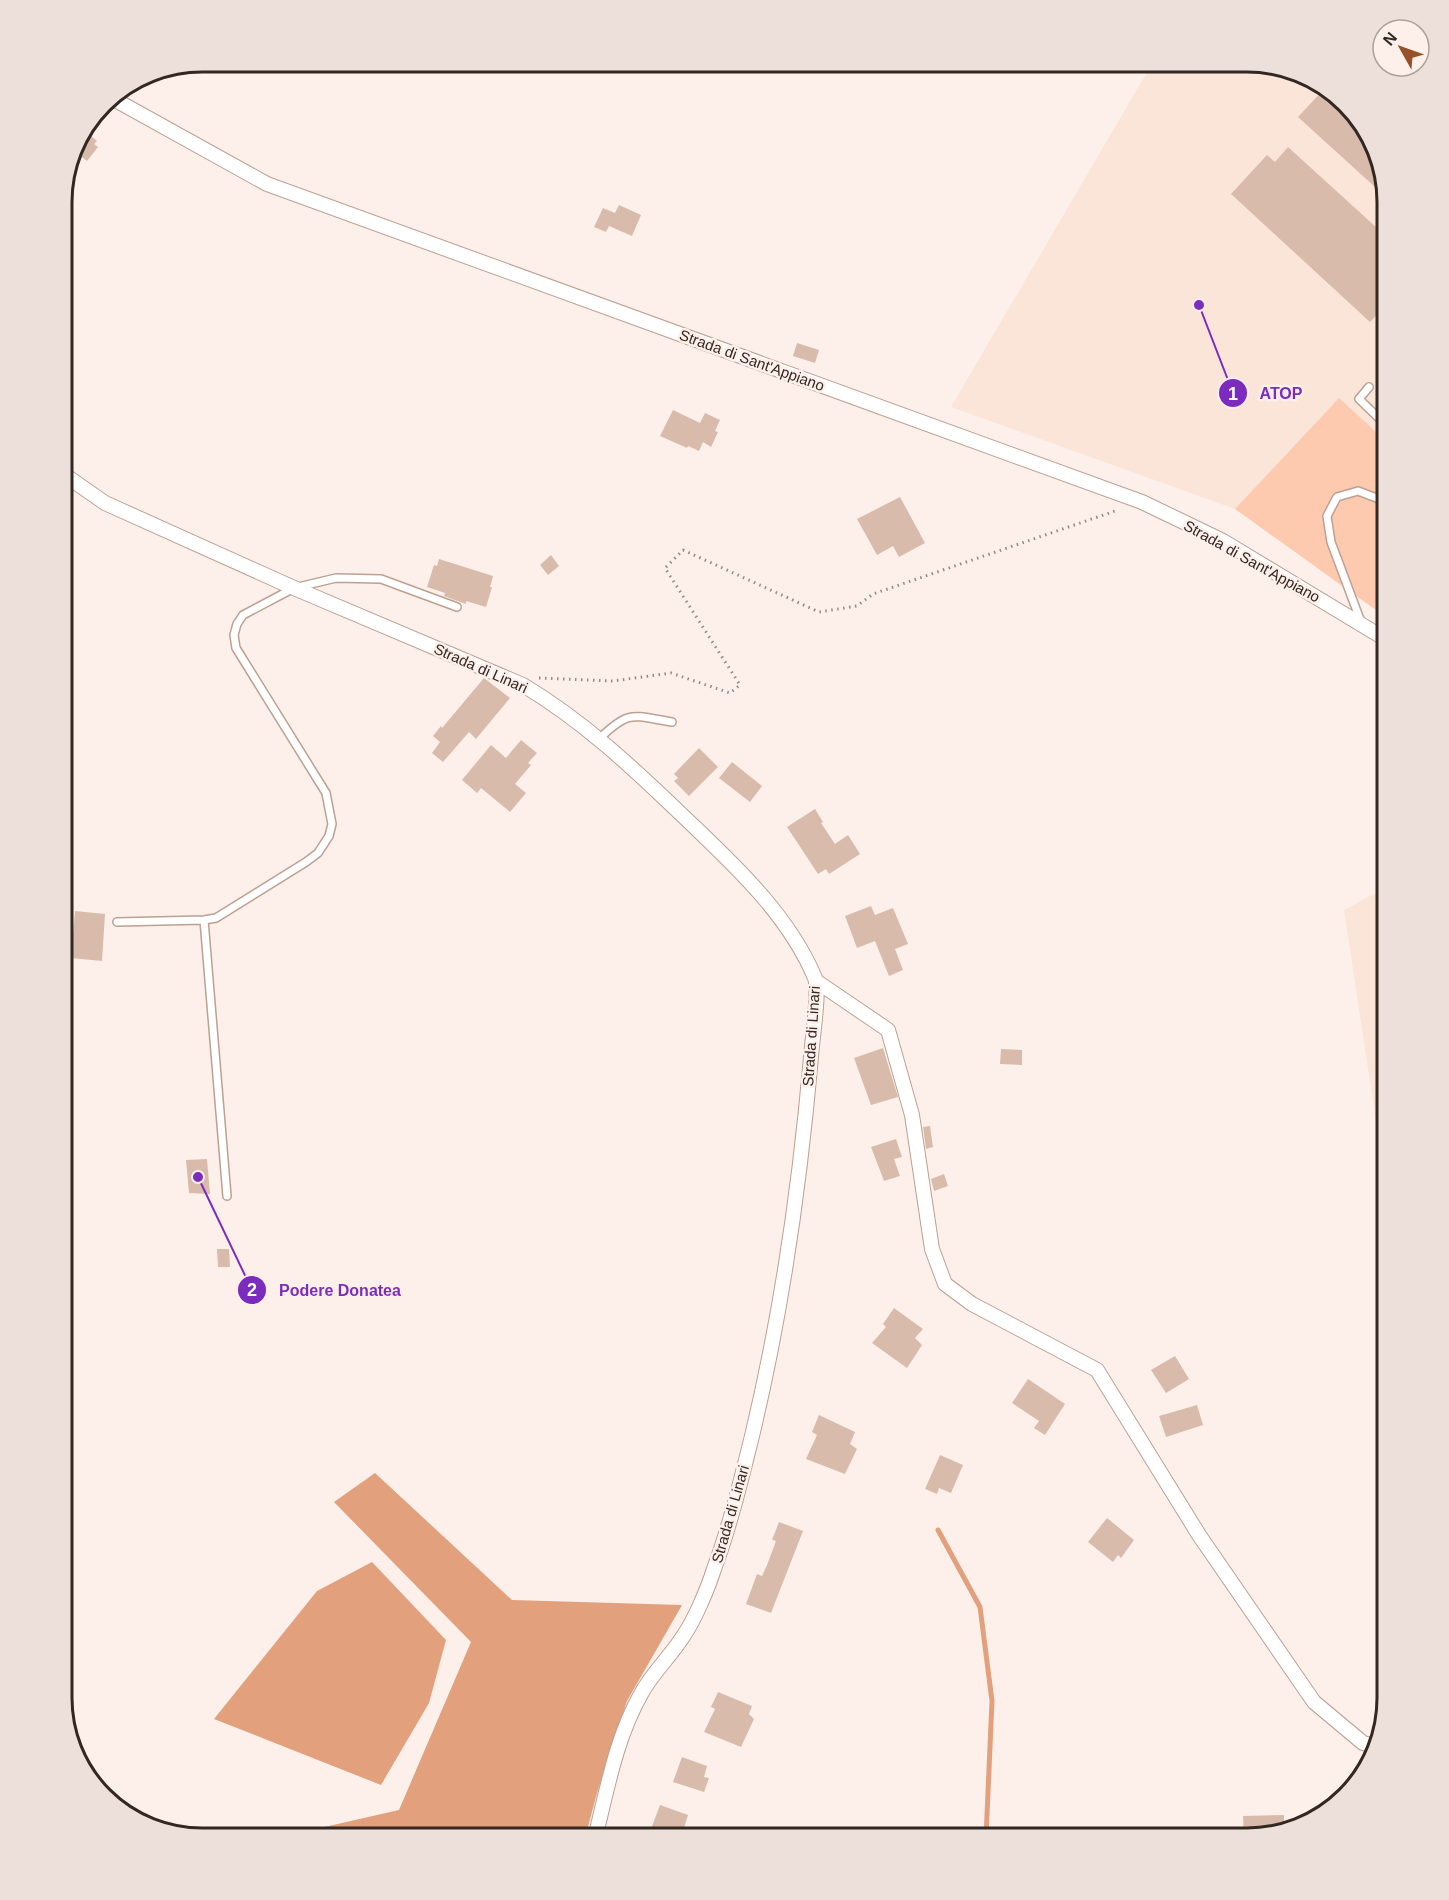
<svg xmlns="http://www.w3.org/2000/svg" width="1449" height="1900" viewBox="0 0 1449 1900" font-family="Helvetica,sans-serif">
<style>
.built{fill:#fbe4d8}
.green{fill:#fecaaf}
.forest{fill:#e2a07d}
.water{fill:#e3a07d}
.lines{fill:none;stroke-linecap:round;stroke-linejoin:round}
.stream{stroke:#e3a07d;stroke-width:5}
.building{fill:#d9bbab}
.lane-casing{stroke:#bda091;stroke-width:10}
.street-casing{stroke:#bda091;stroke-width:16}
.path{stroke:#968a84;stroke-width:3;stroke-dasharray:1.5 4.5;stroke-linecap:butt}
.lane{stroke:#fff;stroke-width:7}
.street{stroke:#fff;stroke-width:14}
.labels{text-anchor:middle;dominant-baseline:central;stroke-width:5;stroke-linejoin:round;paint-order:stroke}
.street-label{font-size:15px;fill:#332721;stroke:#fdf0ea}
.rim{fill:none;stroke:#332721;stroke-width:3}
.leader{fill:none;stroke:#7b2cbf;stroke-width:2}
.callout-dot{fill:#7b2cbf;stroke:#fdf0ea;stroke-width:2}
.mark-label{font-size:18px;text-anchor:middle;font-weight:bold;fill:#fff}
.callout-label{font-size:16px;text-anchor:middle;font-weight:bold;fill:#7b2cbf;stroke:#fdf0ea;stroke-width:5;stroke-linejoin:round;paint-order:stroke}
</style>
<rect width="100%" height="100%" fill="#fdf0ea"/>
<path class="built" d="M1153,62H1255L1317,81L1364,124L1387,203V618L1235,509L951,407Z
M1387,887V1180L1385,1181L1344,910Z"/>
<path class="green" d="M1339,398L1387,442V618L1235,509Z"/>
<path class="forest" d="M375,1473L512,1600L682,1605L627,1701L597,1793L585,1838H276L399,1810L471,1642L334,1502Z"/>
<path class="water" d="M372,1562L446,1640L429,1703L381,1785L214,1719L317,1591Z"/>
<g class="lines">
<path class="stream" d="M938,1530L980,1607L992,1701L986,1838"/>
</g>
<path class="building" d="M1325,88L1364,124L1386,197L1298,117Z
M85,131L97,141L94,144L98,147L87,161L82,157L66,176L76,141Z
M1288,147L1388,238V303L1370,322L1231,194L1267,155L1275,162Z
M619,205L641,215L632,236L609,226L606,232L594,227L603,208L615,213Z
M797,343L819,350L815,363L793,356Z
M673,410L700,423L705,413L720,420L715,431L718,432L711,447L703,442L699,451L688,446L687,448L660,436Z
M900,497L925,543L899,557L893,546L877,555L857,519Z
M551,555L559,566L548,575L540,565Z
M439,559L493,576L490,587H492L486,607L466,601V604L452,599L444,596L445,593L427,587L434,565L437,566Z
M484,678L510,698L476,739L469,732L443,762L432,753L440,742L433,736L441,726L442,728Z
M521,740L537,753L528,763L531,765L515,784L526,793L510,812L481,788L477,793L462,780L491,745L506,758Z
M699,748L718,767L689,796L674,781L678,778L674,774Z
M732,762L762,786L750,802L719,778Z
M815,809L823,822L821,823L835,844L848,835L860,854L829,874L826,869L818,874L787,827Z
M871,906L875,915L893,908L908,944L895,949L903,970L889,976L875,941L857,948L845,916Z
M75,911L105,914L102,961L71,958Z
M883,1048L898,1097L871,1105L854,1058Z
M1001,1049L1022,1050V1065L1000,1064Z
M930,1126L933,1147L926,1149L923,1127Z
M896,1139L902,1157L894,1159L900,1176L884,1181L871,1147Z
M207,1159L210,1194L189,1193L186,1160Z
M944,1174L948,1186L934,1191L931,1179Z
M217,1249H229L230,1267H218Z
M894,1308L923,1329L915,1338L922,1345L907,1368L872,1343L886,1327L883,1324Z
M1175,1356L1189,1379L1166,1393L1151,1370Z
M1028,1379L1065,1404L1045,1435L1034,1428L1039,1421L1012,1403Z
M1197,1405L1203,1425L1166,1437L1159,1416Z
M819,1415L855,1432L850,1444L857,1449L845,1474L806,1459L817,1435L812,1432Z
M940,1455L963,1465L951,1493L939,1488L937,1494L925,1489Z
M1107,1518L1134,1540L1121,1558L1118,1555L1113,1562L1088,1542Z
M779,1522L803,1531L771,1613L746,1604L757,1574L762,1576L767,1565L776,1541L772,1540Z
M718,1692L752,1706L749,1714L754,1719L741,1747L704,1732L715,1709L711,1707Z
M682,1757L707,1766L704,1777L709,1778L704,1792L673,1782Z
M660,1805L688,1815L684,1828L708,1837V1838H662L649,1834Z
M1284,1815V1827L1244,1838L1243,1816Z"/>
<g class="lines">
<defs>
<path id="lane" d="M1369,387L1359,399L1387,426
M1361,622L1331,542L1327,516L1337,497L1358,491L1387,502
M600,738C630,709 633,716 672,722
M204,920L227,1196
M117,922L204,920L216,918L306,862L318,853L329,836L332,824L326,793L236,648L234,635L237,624L243,615L294,588L336,578L381,579L457,607"/>
<path id="street" d="M110,97L267,184L1142,502L1223,541L1387,640
M62,473L105,503L294,588L523,685C583,721 632,767 682,815C731,862 788,913 815,978C820,992 812,1039 811,1057C800,1184 782,1311 752,1436C741,1480 730,1526 714,1569C708,1588 695,1619 684,1635C671,1656 652,1673 641,1694C616,1738 607,1790 595,1838
M62,494L71,480
M816,981L888,1030L912,1115L932,1249L945,1284L972,1304L1097,1370L1199,1535L1314,1702L1363,1743L1375,1746"/>
</defs>
<use href="#lane" class="lane-casing"/>
<use href="#street" class="street-casing"/>
<path class="path" d="M539,678L613,681L671,673L730,693L740,685L665,568L683,550L819,612L857,606L873,594L1118,510"/>
<use href="#lane" class="lane"/>
<use href="#street" class="street"/>
</g>
<g class="labels">
<g class="street-label">
<text transform="translate(752 360) rotate(20)">Strada di Sant'Appiano</text>
<text transform="translate(1252 561) rotate(29)">Strada di Sant'Appiano</text>
<text transform="translate(481 668) rotate(24)">Strada di Linari</text>
<text transform="translate(811 1036) rotate(-86)">Strada di Linari</text>
<text transform="translate(730 1514) rotate(-74)">Strada di Linari</text>
</g>
</g>
<path d="M0 0H1449V1900H0ZM202 72H1247A130 130 0 0 1 1377 202V1698A130 130 0 0 1 1247 1828H202A130 130 0 0 1 72 1698V202A130 130 0 0 1 202 72Z" fill="#ede0da" fill-rule="evenodd"/>
<path class="rim" d="M202 72H1247A130 130 0 0 1 1377 202V1698A130 130 0 0 1 1247 1828H202A130 130 0 0 1 72 1698V202A130 130 0 0 1 202 72Z"/>
<path class="leader" d="M1199 305L1233 393M198 1177L252 1290"/>
<g class="callout-dot">
<circle cx="1199" cy="305" r="6"/>
<circle cx="198" cy="1177" r="6"/>
<circle cx="1233" cy="393" r="15"/>
<circle cx="252" cy="1290" r="15"/>
</g>
<g class="mark-label">
<text x="1233" y="400">1</text>
<text x="252" y="1296">2</text>
</g>
<g class="callout-label">
<text x="1281" y="399">ATOP</text>
<text x="340" y="1296">Podere Donatea</text>
</g>
<g transform="translate(1401 48) rotate(310)"><circle r="28" fill="#fdf0ea" stroke="#aca09a" stroke-width="1.5"/>
<path d="M0-4.5L10 22L0 15L-10 22Z" fill="#975129"/>
<text y="-9" font-size="16" font-weight="bold" text-anchor="middle" fill="#332721">N</text>
</g>
</svg>
